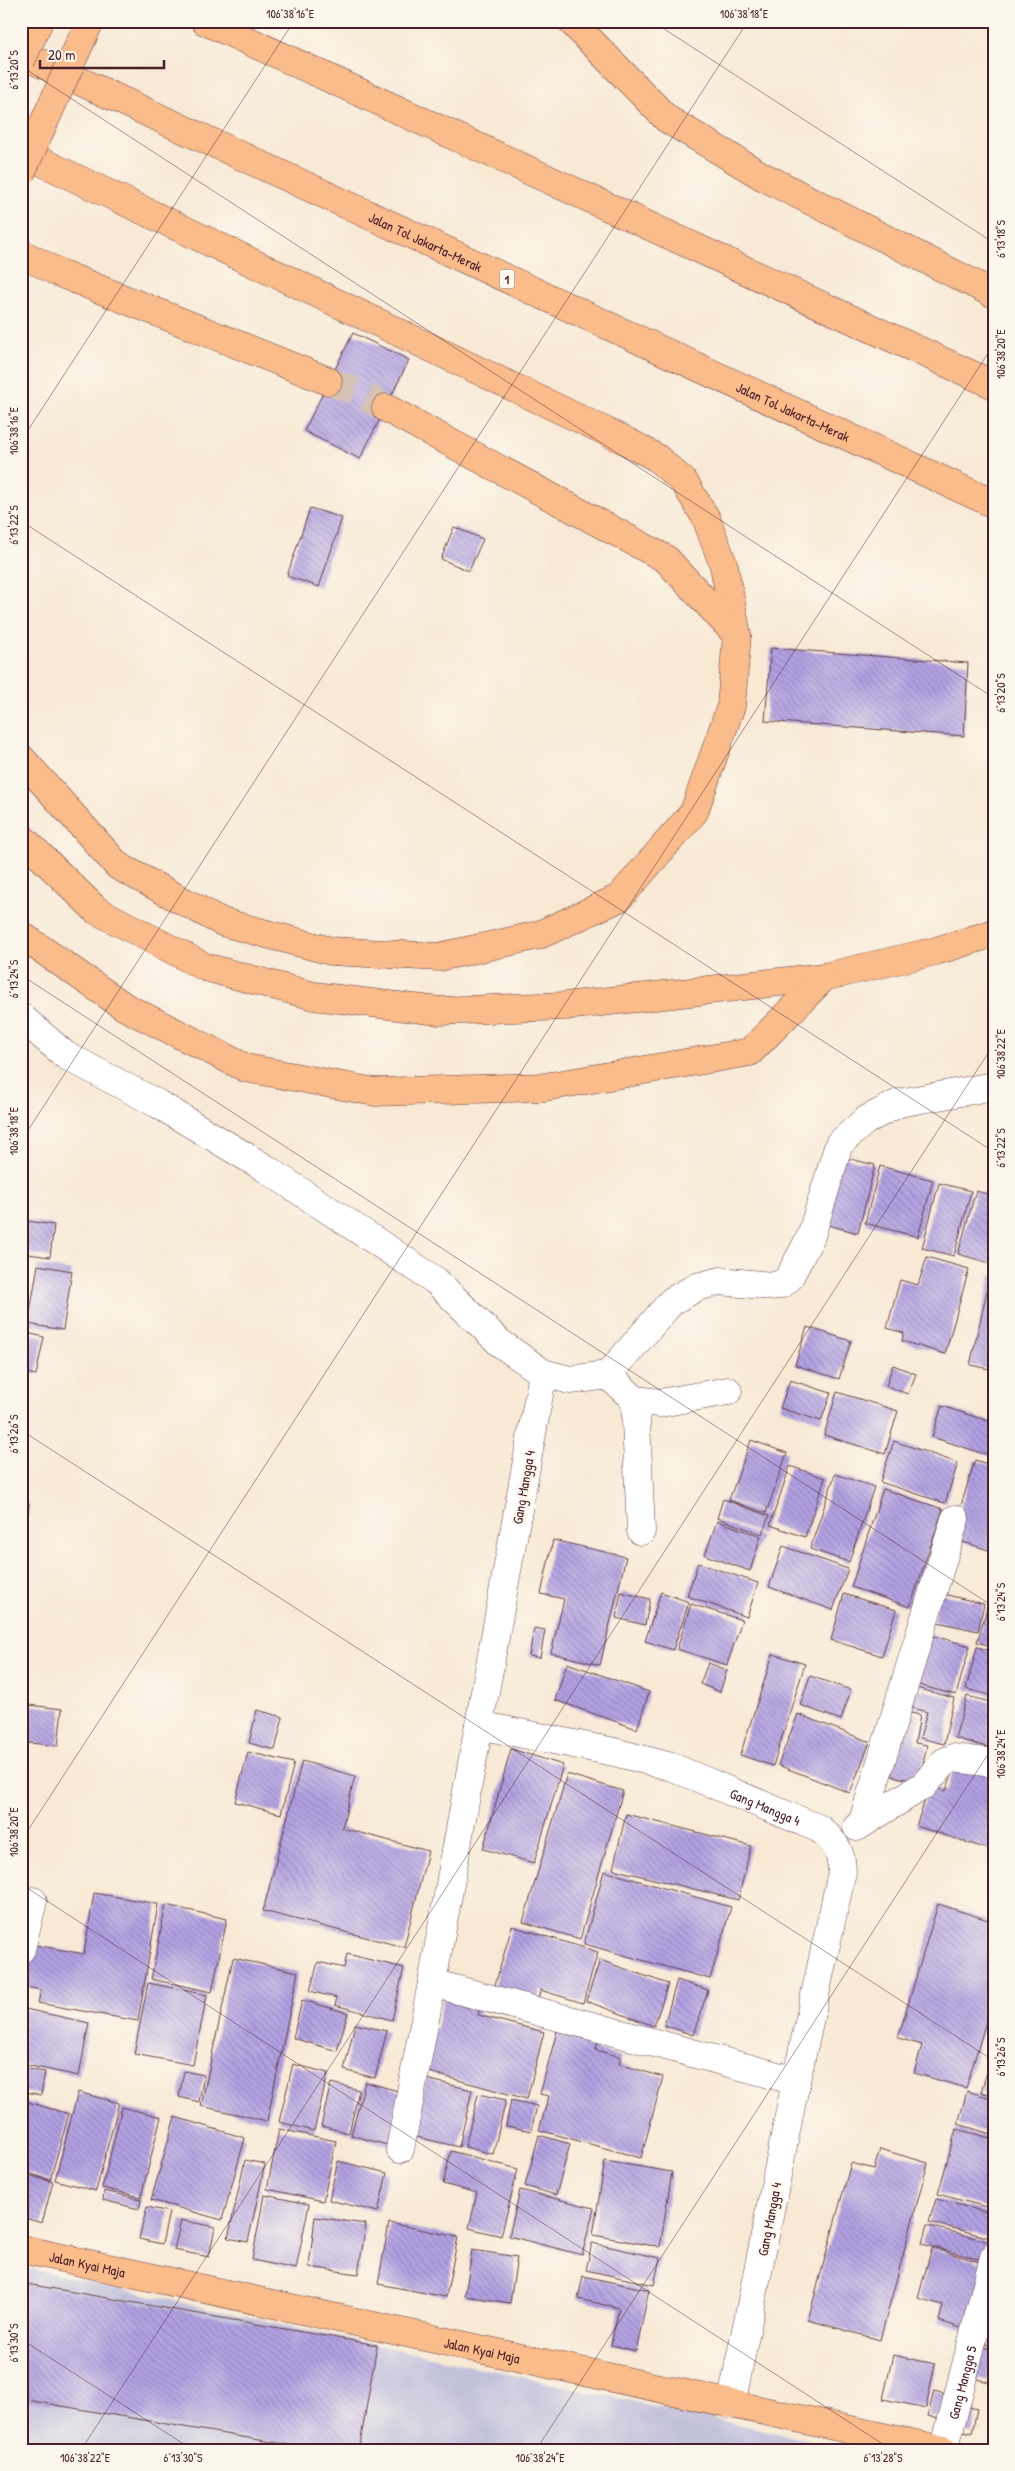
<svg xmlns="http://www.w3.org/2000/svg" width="1015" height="2471" viewBox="0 0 1015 2471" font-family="'Patrick Hand',sans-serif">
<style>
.industrial{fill:#c2c1dc}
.building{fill:url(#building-back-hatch)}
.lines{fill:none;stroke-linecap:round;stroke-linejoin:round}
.highway-tunnel{stroke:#d5c1b3;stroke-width:28;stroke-dasharray:28 14;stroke-linecap:butt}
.minor-casing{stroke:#643d44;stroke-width:29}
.major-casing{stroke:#643d44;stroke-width:29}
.highway-casing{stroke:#643d44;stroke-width:29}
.minor{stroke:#fff;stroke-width:28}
.major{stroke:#f9bc8a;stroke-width:28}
.highway{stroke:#f9bc8a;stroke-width:28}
.highway-bridge-casing{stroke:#643d44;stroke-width:29;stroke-linecap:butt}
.highway-bridge{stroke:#f9bc8a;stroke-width:28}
.ticks{fill:none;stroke:#4a1f2b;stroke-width:1;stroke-opacity:0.45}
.labels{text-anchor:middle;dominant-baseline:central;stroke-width:5;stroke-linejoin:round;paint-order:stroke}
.shield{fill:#fbf7ec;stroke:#7f6065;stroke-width:1}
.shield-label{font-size:12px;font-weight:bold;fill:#4a1f2b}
.street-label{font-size:14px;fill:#4a1f2b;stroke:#fbf7ec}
.neatline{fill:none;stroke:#4a1f2b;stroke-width:2}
.ticks-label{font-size:12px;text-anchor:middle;fill:#4a1f2b}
</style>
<defs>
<pattern id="building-back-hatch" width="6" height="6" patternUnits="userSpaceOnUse" patternTransform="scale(1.25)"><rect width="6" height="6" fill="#b2a2e3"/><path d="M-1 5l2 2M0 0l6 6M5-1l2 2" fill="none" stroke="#9383b8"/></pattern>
</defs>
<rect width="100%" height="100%" fill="#fbf7ec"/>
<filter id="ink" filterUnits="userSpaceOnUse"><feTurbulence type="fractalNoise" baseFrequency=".02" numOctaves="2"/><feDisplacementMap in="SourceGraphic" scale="10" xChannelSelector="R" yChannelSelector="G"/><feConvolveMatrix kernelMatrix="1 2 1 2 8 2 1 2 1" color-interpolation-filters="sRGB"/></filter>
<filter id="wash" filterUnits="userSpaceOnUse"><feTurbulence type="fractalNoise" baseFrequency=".0096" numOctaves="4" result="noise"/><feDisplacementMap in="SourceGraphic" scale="20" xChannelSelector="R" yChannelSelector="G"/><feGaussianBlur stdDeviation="1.12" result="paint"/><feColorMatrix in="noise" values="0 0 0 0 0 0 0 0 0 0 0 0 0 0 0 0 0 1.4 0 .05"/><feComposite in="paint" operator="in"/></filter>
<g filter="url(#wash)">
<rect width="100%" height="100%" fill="#f8e9d5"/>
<path class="industrial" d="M21,2267L854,2450H21Z"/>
<g id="blocks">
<path class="building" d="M353,333L409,360L360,459L304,431Z
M310,508L342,518L319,587L287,576Z
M454,527L483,539L469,571L441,559Z
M771,648L968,663L964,736L765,721Z
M842,1157L875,1165L858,1233L824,1224Z
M880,1166L933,1180L918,1237L865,1223Z
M939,1183L971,1191L954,1256L922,1248Z
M976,1191L994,1196L993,1264L958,1254Z
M21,1220L54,1225L50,1257L21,1253Z
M927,1257L969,1269L945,1354L902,1341L904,1333L887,1328L900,1280L918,1285Z
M38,1265L72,1271L63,1330L28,1324Z
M991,1274L994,1275V1370L970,1365Z
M21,1302L29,1303L23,1332L44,1337L36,1375L21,1372Z
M807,1327L851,1341L839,1379L795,1365Z
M893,1365L916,1374L908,1394L886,1386Z
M790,1380L831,1393L821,1421L780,1408Z
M837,1392L898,1411L885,1454L824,1435Z
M942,1406L994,1423V1457L932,1437Z
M751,1440L787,1453L766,1513L729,1500Z
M894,1441L958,1463L945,1503L880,1482Z
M975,1460L994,1466V1552L951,1538Z
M790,1466L825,1478L805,1537L770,1525Z
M835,1474L874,1487L849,1562L810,1549Z
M883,1489L943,1509L910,1607L851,1587Z
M723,1499L769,1516L762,1534L717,1518Z
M21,1503L29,1504L22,1557H21Z
M717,1521L761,1536L750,1571L705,1555Z
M553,1540L626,1557L600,1665L551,1653L564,1599L541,1594Z
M783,1546L848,1569L833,1610L769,1587Z
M698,1563L758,1583L747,1617L687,1596Z
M994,1588V1605L989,1603Z
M621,1592L650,1599L645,1625L616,1618Z
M661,1592L689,1602L673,1650L645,1641Z
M939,1593L984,1604L978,1631L933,1621Z
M844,1594L896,1610L882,1656L831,1640Z
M691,1604L742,1620L727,1665L677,1649Z
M987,1609L994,1611V1647L977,1642Z
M534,1628L545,1630L540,1658L529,1656Z
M924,1633L970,1646L956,1695L911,1683Z
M977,1647L994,1652V1696L966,1689Z
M773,1654L805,1664L773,1766L740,1755Z
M567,1663L649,1692L637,1729L555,1700Z
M708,1663L727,1670L720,1692L700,1684Z
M810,1676L851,1690L841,1720L800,1705Z
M905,1685L954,1698L944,1744L920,1738L927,1712L901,1705Z
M967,1696L994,1703V1749L955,1738Z
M21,1704L62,1709L58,1746L21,1742Z
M257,1710L283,1717L275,1750L249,1743Z
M901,1711L920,1715L915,1743L927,1745L919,1782L888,1775Z
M798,1714L870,1742L850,1793L778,1765Z
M511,1749L563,1765L534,1863L483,1849Z
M248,1752L294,1763L281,1814L235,1802Z
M302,1761L355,1776L342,1828L428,1851L404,1947L263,1911Z
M956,1762L994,1775V1851L916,1826L930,1786L946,1791Z
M567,1774L623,1791L580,1939L523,1922Z
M626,1814L751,1846L738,1900L613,1869Z
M604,1871L731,1907L710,1979L584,1944Z
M94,1893L158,1904L138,2021L38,2003L41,1990L21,1986L22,1955L33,1957L35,1945L84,1954Z
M938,1904L994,1922V1995L966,2088L914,2073L922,2045L898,2038Z
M166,1905L227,1919L212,1992L151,1979Z
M512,1926L598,1952L583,2003L540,1990L537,2005L493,1992Z
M347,1954L404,1968L392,2020L335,2005L337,1998L310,1991L318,1962L344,1968Z
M233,1958L298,1972L267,2121L201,2106Z
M600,1960L668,1984L654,2026L586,2001Z
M677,1980L708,1990L693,2035L664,2025Z
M148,1983L207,1995L193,2065L134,2054Z
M445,1992L481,2002L478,2015L544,2032L527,2099L425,2071Z
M302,2000L348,2013L337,2051L293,2038Z
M21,2008L89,2023L79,2076L21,2064Z
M355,2024L387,2031L375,2078L344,2070Z
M557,2031L598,2042L596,2050L621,2057L619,2064L663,2077L641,2158L539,2130L549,2096L540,2094Z
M994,2048V2096L981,2092Z
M293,2064L328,2073L314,2131L279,2122Z
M21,2068L45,2072L41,2095L21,2091Z
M184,2071L204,2075L199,2102L179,2097Z
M426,2079L472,2090L459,2147L413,2136Z
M365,2082L406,2093L391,2146L351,2135Z
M331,2083L359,2090L349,2133L321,2126Z
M967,2091L994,2099V2135L958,2124Z
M78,2092L119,2103L96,2191L55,2180Z
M478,2094L506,2100L493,2154L465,2147Z
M21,2100L69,2114L50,2180L21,2171Z
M511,2100L537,2106L531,2131L506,2126Z
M122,2107L161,2117L141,2197L102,2188Z
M175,2117L245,2138L222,2220L151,2200Z
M279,2129L336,2141L323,2201L267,2189Z
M956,2129L994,2139V2209L938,2194Z
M539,2135L570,2144L556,2195L525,2186Z
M880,2149L928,2163L880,2340L808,2320L851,2163L874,2169Z
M451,2151L518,2169L501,2236L469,2228L477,2193L443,2184Z
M245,2160L265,2164L248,2242L228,2238Z
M338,2161L387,2173L378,2212L329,2200Z
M605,2161L672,2172L660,2247L593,2235Z
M21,2173L53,2182L42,2223L21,2217Z
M520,2190L594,2208L582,2255L509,2236Z
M104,2191L141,2199L139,2209L103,2200Z
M264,2195L309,2204L296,2269L252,2260Z
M936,2199L994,2214L991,2238L929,2222Z
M147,2207L169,2212L162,2244L139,2239Z
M315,2217L366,2224L358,2274L309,2267Z
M181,2220L215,2227L209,2257L174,2250Z
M389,2223L458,2237L446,2297L378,2284Z
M927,2225L990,2242L985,2261L922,2244Z
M592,2243L660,2258L654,2285L586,2270Z
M932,2248L986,2264L968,2330L939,2321L943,2305L918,2298Z
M472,2250L517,2257L510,2303L465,2296Z
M583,2276L649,2290L636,2351L611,2345L619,2308L578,2299Z
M21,2283L377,2345L359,2450H318L21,2399Z
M994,2292V2346L977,2343Z
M975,2345L994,2350V2383L967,2377Z
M893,2355L935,2364L926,2408L883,2399Z
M934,2391L946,2394L939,2419L928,2416Z
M962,2405L977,2409L972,2433L956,2429Z"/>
</g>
</g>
<g filter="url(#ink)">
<use href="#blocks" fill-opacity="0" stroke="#643d44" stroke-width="1"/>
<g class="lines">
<path class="highway-tunnel" d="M328,381L357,392L386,408"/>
<defs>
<g id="minor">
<path d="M21,1017L65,1055L158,1104L265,1168L436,1281L500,1343L543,1373L570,1380L608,1375L672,1301L697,1287L720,1281L772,1286L782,1284L789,1278L811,1236L839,1144L866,1120L899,1103L994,1086"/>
<path d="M543,1373L432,1983L796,2081"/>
<path d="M608,1375L635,1400L660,1403L728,1391"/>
<path d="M635,1400L641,1531"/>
<path id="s1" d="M479,1725L614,1752L672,1767L820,1829C835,1842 842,1852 842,1872L796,2081L731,2405"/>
<path d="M862,1824L955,1519"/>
<path d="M857,1827L924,1785L944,1762L953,1758L994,1763"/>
<path d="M21,1949L33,1901"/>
<path d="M400,2149L432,1983"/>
<path id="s2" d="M944,2450L994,2257"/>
</g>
<g id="major">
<path id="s3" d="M21,2249L943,2450"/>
</g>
<g id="highway">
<path d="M205,21L994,385"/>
<path d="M571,21L667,119L762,176L994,294"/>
<path id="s4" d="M21,54L994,504"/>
<path d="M21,152L628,442L657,458L684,482L706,518L724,566L737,635L731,706L694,812L619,898L539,935L439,957L331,951L222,922L118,866L21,758"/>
<path d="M21,253L57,272L328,381"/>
<path d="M386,408L666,559L737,635"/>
<path d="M21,837L96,910L205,967L314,996L439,1011L565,1006L824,977L936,951L994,933"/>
<path d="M21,935L125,1007L246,1068L375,1092L545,1087L750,1052L824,977"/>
</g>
</defs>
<use href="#minor" class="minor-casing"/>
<use href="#major" class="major-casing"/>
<use href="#highway" class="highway-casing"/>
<use href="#minor" class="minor"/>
<use href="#major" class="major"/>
<use href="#highway" class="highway"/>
<defs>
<path id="highway-bridge" d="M21,61L39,21
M21,173L90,21"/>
</defs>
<use href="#highway-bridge" class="highway-bridge-casing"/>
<use href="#highway-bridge" class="highway-bridge"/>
</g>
</g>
<path class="ticks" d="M652,21L994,243M21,66L994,698M21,441L294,21M21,521L994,1152M21,975L994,1607M21,1141L748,21M21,1430L994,2061M21,1841L994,344M21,1884L892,2450M21,2339L193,2450M81,2450L994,1044M536,2450L994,1745M991,2450L994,2445"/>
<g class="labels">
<rect class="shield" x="499.5" y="269.5" width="15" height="19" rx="4"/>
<g class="shield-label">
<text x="507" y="279">1</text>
</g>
<g class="street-label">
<text stroke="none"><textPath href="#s4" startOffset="446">Jalan Tol Jakarta–Merak</textPath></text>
<text stroke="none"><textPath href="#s4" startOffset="851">Jalan Tol Jakarta–Merak</textPath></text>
<text transform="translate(523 1487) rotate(-80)">Gang Mangga 4</text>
<text stroke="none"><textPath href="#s1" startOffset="299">Gang Mangga 4</textPath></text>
<text transform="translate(769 2219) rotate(-79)">Gang Mangga 4</text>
<text stroke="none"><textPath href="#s3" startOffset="68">Jalan Kyai Maja</textPath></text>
<text stroke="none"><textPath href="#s3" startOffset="472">Jalan Kyai Maja</textPath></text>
<text stroke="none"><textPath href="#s2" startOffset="70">Gang Mangga 5</textPath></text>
</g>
</g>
<rect width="1015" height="2471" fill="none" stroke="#fbf7ec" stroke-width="55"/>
<path d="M40 60v8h124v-8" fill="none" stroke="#4a1f2b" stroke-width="2.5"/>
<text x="48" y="60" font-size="15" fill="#4a1f2b" stroke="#fbf7ec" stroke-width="4" paint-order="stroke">20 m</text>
<rect x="28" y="28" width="960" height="2416" class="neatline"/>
<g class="ticks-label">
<text x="290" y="18">106°38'16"E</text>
<text x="744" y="18">106°38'18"E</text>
<text transform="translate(14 70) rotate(-90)" y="4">6°13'20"S</text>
<text transform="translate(1001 239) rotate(-90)" y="4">6°13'18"S</text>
<text transform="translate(1001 354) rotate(-90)" y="4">106°38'20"E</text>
<text transform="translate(14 431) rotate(-90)" y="4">106°38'16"E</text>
<text transform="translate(14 525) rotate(-90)" y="4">6°13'22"S</text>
<text transform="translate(1001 693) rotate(-90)" y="4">6°13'20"S</text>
<text transform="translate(14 979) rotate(-90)" y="4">6°13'24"S</text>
<text transform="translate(1001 1054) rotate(-90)" y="4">106°38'22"E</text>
<text transform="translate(14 1131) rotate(-90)" y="4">106°38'18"E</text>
<text transform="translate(1001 1148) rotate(-90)" y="4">6°13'22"S</text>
<text transform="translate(14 1434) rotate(-90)" y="4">6°13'26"S</text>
<text transform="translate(1001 1602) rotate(-90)" y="4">6°13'24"S</text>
<text transform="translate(1001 1754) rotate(-90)" y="4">106°38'24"E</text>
<text transform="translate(14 1832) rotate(-90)" y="4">106°38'20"E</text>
<text transform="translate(1001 2057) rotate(-90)" y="4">6°13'26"S</text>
<text transform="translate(14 2343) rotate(-90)" y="4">6°13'30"S</text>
<text x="85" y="2462">106°38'22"E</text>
<text x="183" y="2462">6°13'30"S</text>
<text x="540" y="2462">106°38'24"E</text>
<text x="883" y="2462">6°13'28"S</text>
</g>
</svg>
